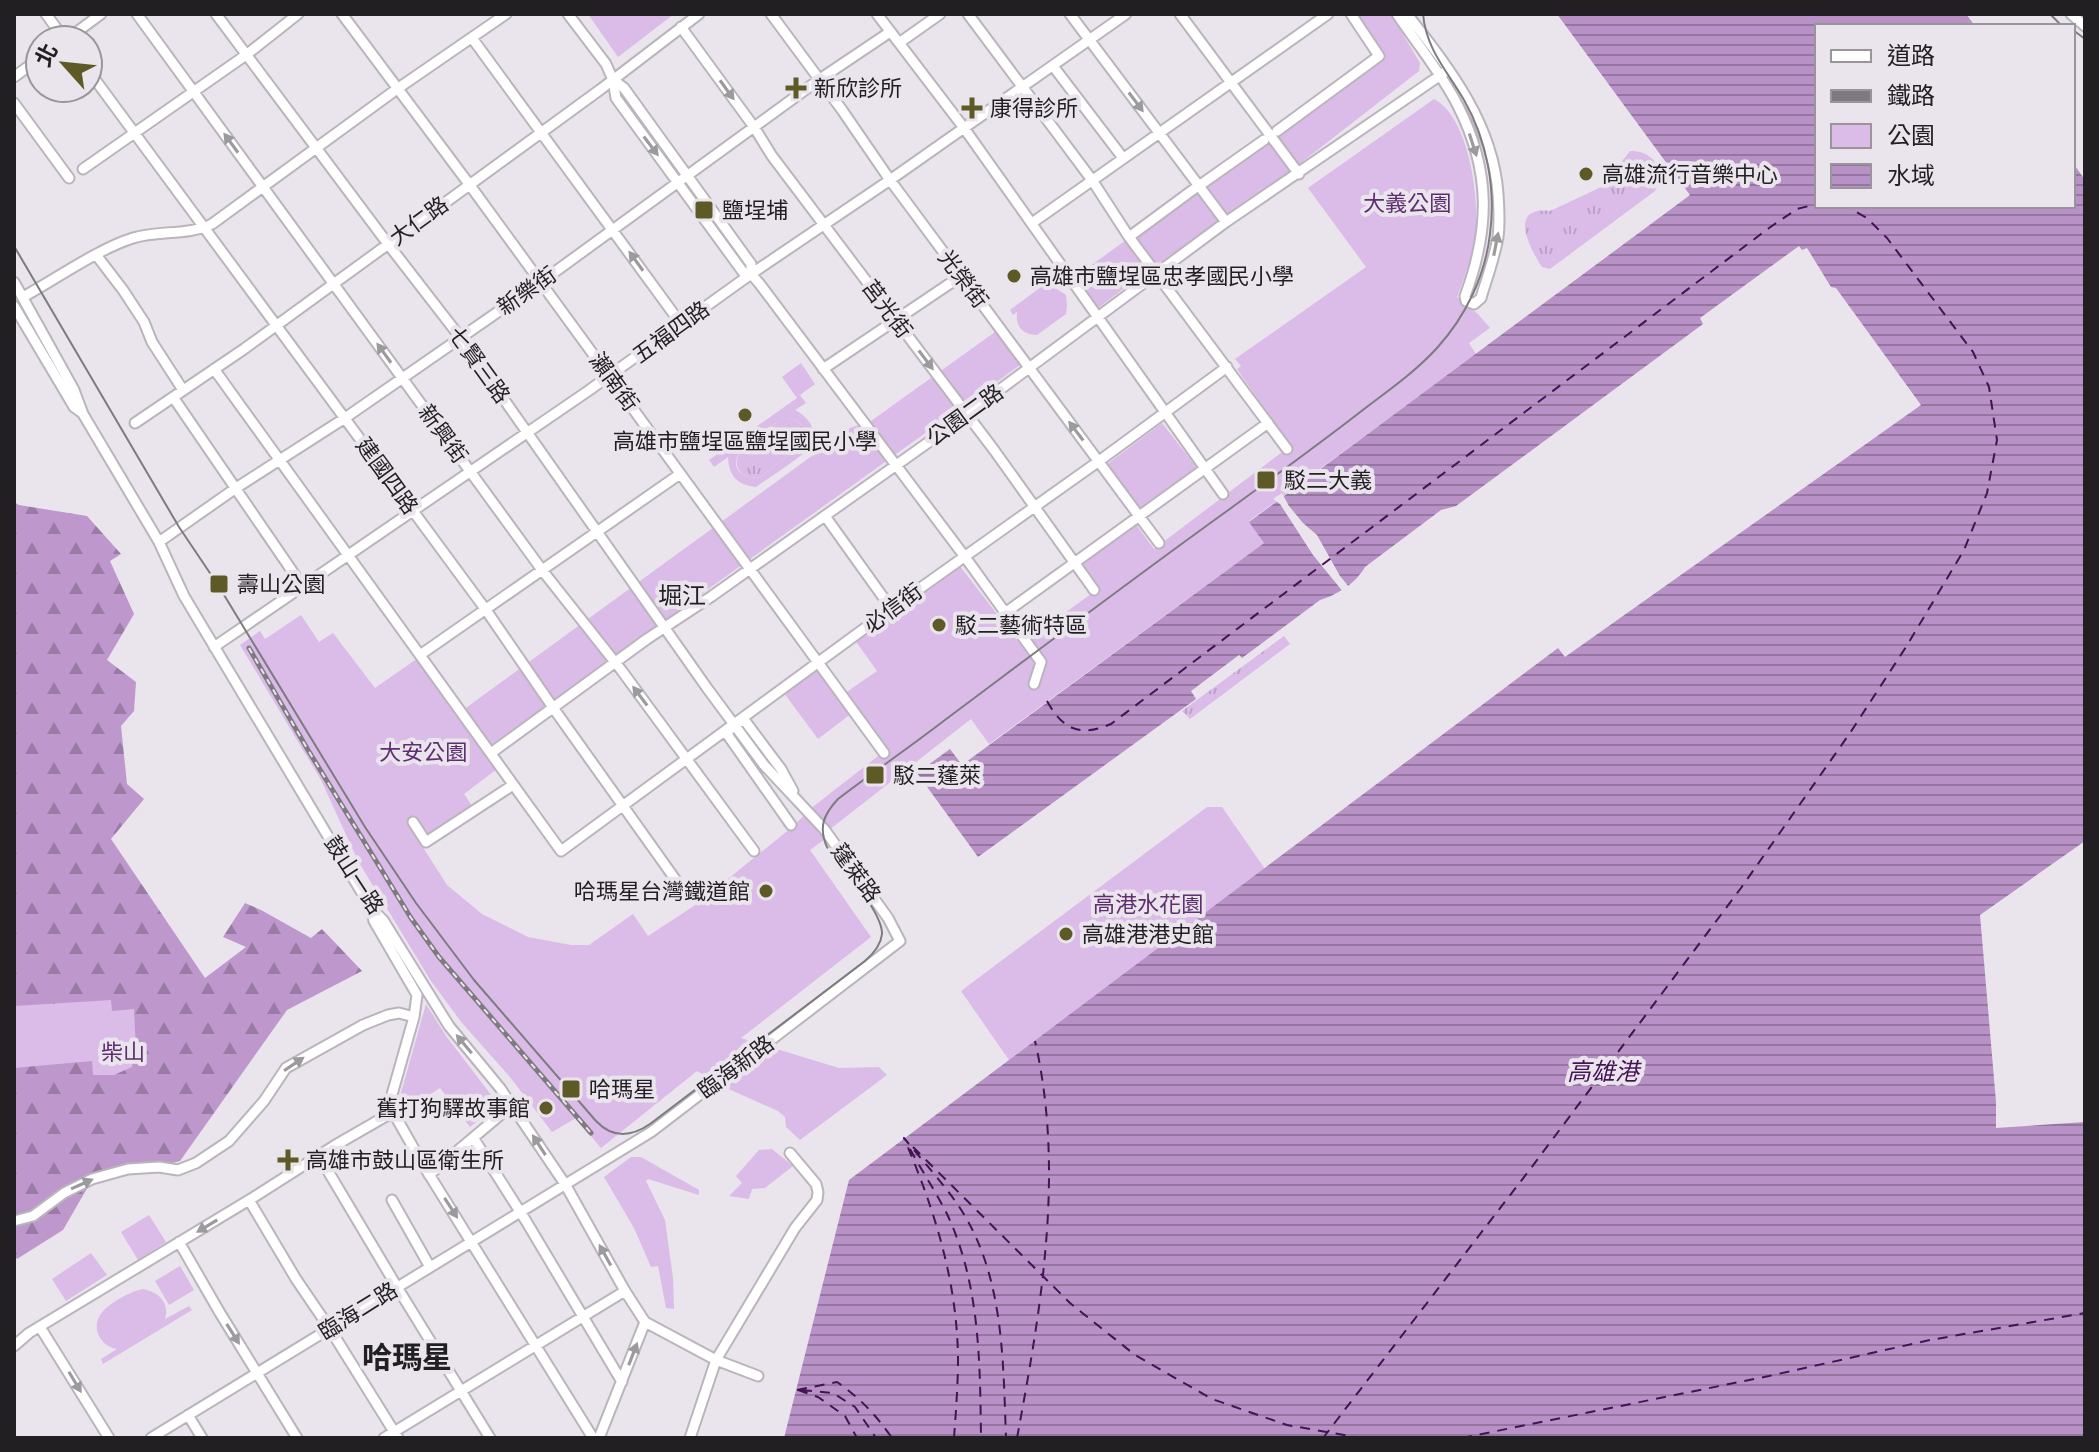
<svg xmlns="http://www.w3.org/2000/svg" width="2099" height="1452" viewBox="0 0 2099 1452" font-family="Roboto,'Noto Sans TC',sans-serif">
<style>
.grass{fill:url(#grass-tufts)}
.forest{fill:url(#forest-firs)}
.green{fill:#dbbbe8;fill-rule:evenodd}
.water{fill:url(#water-rules)}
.pier{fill:#eae4ec}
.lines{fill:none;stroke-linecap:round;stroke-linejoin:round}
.ferry{stroke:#441354;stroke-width:2;stroke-dasharray:10 8;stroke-linecap:butt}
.minor-casing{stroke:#bab4bc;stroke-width:13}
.minor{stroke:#fff;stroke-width:9}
.tram{stroke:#7e7b80;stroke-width:2}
.rail-casing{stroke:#7e7b80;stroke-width:5}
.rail{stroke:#eae4ec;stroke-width:2;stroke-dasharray:6;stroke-linecap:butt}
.oneway{fill:#9b9a9c}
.poi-dot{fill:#5d5a27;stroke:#eae4ec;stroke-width:3}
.labels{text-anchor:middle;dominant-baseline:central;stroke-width:8;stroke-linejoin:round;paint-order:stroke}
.poi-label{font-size:22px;fill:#211f22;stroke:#eae4ec;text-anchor:start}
.park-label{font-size:22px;fill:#5e2e6f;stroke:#eae4ec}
.street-label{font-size:22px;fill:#211f22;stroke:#eae4ec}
.neighbourhood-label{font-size:24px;fill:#211f22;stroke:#eae4ec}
.water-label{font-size:24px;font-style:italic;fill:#441354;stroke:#eae4ec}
.district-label{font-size:30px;font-weight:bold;fill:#211f22;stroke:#eae4ec}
</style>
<defs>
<pattern id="grass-tufts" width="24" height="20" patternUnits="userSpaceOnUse" patternTransform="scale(2)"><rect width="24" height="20" fill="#dbbbe8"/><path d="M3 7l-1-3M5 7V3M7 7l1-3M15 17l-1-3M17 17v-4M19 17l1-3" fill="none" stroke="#bca0c7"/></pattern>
<pattern id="forest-firs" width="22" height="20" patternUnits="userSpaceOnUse" patternTransform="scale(2)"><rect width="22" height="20" fill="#be97cd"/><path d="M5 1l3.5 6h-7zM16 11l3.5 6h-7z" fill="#9a7ba6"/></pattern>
<pattern id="water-rules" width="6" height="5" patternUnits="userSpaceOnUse" patternTransform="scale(2)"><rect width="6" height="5" fill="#b891c6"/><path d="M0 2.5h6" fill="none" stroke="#9576a0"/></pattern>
</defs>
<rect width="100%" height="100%" fill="#eae4ec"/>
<path class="grass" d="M1630,151C1655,151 1665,170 1655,191L1550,269L1542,267C1530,249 1507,206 1550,211L1614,181L1619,165Z
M783,418C795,417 801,422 806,433L802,445L760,477C751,478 742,478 738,468C729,450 770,428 783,418Z
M1284,636L1290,644L1190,719L1182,711Z"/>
<path class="forest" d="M14,502L19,505L87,516L121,554L110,561L134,614L107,660L136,682L134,711L121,726L127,784L144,799L111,839L205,978L246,947L223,937L245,903L261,910L311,938L322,929L362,971L287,1010L180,1161L89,1185L63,1230L17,1259L14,1255Z"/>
<path class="green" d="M588,14H674L618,57Z
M1351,14H1391L1420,63L1419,71L1293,169L1123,289L1097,309L1075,277L1379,57Z
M1434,99C1470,118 1480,201 1475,237C1472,258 1464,278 1457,297L1478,314L1490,328L1469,343L1476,354L1249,521L1264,543L989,744L971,719L829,830L832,834L810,850L871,937L741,1038L839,1068L879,1067L887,1075L800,1140L786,1127L785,1117L778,1111L724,1087L697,1071L601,1148L576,1118L552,1132L510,1077L462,1023L431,981L358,861L321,780L240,645L260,631L265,639L301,615L319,642L333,633L375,688L418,658L459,713L850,428L871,421L995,332L1020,365L484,750L497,769L464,794L476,812L424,849L447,885L482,914L528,937L571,945H589L633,914L648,936L697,904L791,828L814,806L882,753L852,713L818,739L784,693L817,670L838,698L877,671L854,639L959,565L1021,645L1099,588L1082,563L1135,523L1154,549L1290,446L1237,369L1241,366L1235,359L1366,267L1308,188Z
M1056,276L1060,280L1052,286L1066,295L1067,306L1066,314L1037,335C1023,335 1015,327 1017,312L1013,315L1010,310Z
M801,363L815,384L800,395L806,403L795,410C809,417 820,432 809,448C803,456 767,479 756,487C737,485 729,476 728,457L714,467L709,460L797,398L782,377ZM783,418C795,417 802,422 806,433L802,445L760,477C751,478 742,478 737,468C729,450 770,428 783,418Z
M1162,423L1197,468L1139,511L1106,465Z
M1207,807H1222L1265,869L1009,1060L961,991Z
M111,1000L112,1011L134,1009L136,1050L132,1067L114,1075H93L92,1061L14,1068V1006Z
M426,1004L446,1036L498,1104L470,1127L440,1088L405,1111L399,1100Z
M772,1149L793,1166L765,1188L752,1189L749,1199L729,1196L742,1183L736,1176L759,1150Z
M631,1157H641L699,1190V1195L648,1179L646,1181L665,1220L673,1278L674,1309L666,1308L658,1266L651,1267L634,1228L604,1177Z
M149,1215L166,1242L138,1260L121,1232Z
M91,1253L107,1275L66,1301L52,1279Z
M180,1266L194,1290L169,1305L155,1281Z
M143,1289C159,1292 170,1303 165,1319L189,1306L192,1310L103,1364L101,1359L117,1349C99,1346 89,1325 104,1310C112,1302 131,1291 143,1289Z"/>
<path class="water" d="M1557,14H1966L1975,26H1817V206H2073V163L2085,180V841L1980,915L1996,1102V1128L2085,1122V1438H784L849,1180L1558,648L1565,657L1921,405L1836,288L1831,287L1807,248L1802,250L1799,246L1700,318L1703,324L1456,506L1441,510L1365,567C1356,583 1337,595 1320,600L1242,658L1239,655L1191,691L1196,699L978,857L917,773L950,749L962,765L1264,543L1249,522L1690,195Z"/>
<path class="pier" d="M1282,493L1289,506L1303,523L1317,535L1340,576L1350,588L1344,593L1313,555L1280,504L1273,499Z"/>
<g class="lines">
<path class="ferry" d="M1047,701C1063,730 1080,737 1111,724L1769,228L1797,209L1817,204
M913,1147L1070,1303L1135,1355L1212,1399L1287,1425L1361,1438
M910,1149C922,1171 936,1192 947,1214C980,1284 980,1362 981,1438
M797,1390L837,1382C860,1398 876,1415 892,1438
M798,1390L818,1397L845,1416L857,1438
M802,1390L833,1393L855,1407L876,1438
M954,1438C956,1411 958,1384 958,1358C957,1280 934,1208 904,1138C922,1160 942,1182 958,1205C1004,1273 1003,1359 1006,1438
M1017,1438C1041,1309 1065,1172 1035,1041
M1323,1438L1531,1168L1741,888L1850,733L1906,647L1964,550L1987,493L1997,440L1989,387L1973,352L1887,238L1867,218L1846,206
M1462,1438L1769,1376L1930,1340L2085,1313"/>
<defs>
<path id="minor" d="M46,14L65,40
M137,14L542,570L622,671L754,851
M342,14L469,184L884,753
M568,14L606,64L613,80L616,98L743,272L751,274L759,283L965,557L1041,662L1034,684
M771,14L842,110L890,180L1159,543
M877,14L964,128L1223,494
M968,14L1092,180L1129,237L1287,449
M1070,14L1226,222
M1180,14L1299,174
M1397,14C1417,44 1442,74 1458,106C1491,171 1490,229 1465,296L1466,301L1474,304L1481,298L1483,291C1489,273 1495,255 1498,237C1500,222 1499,208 1498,194C1493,123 1449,68 1407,14
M2071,14L2085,26
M681,27L754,127L772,156L994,450L1094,590
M472,38L681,324
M66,40L101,14
M899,43L940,14
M1053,66L1123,158
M88,70L486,610L554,709L680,886
M14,77L40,58
M613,80L624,88L751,264V274
M14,103L69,178
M1277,131L1379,56L1351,14
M83,169L246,55L298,14
M1203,183L1264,140
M1032,223L1328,14
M1129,237L1194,189
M97,256L123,290L144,322L152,342L183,390
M14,282L74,390L83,414L159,542L184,596L371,908L383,920L449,1026L500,1088L565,1184L625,1291L645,1322L716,1360L758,1376
M23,297C56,279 98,249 133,238C159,230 187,236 212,224L397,89L506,14
M14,306L74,407L81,412
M214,369L561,851L891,609L1099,461L1227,367
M823,369L961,276
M173,397L303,587
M135,423L244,349L431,213L601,89L699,14
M825,516L893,611
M159,542L236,488L345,418L541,282L820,79L890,32
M1005,613L1268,423
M214,647L588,391L751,274L890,180L1126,14
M420,655L680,474
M737,722L745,721L781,769L793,791
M732,726L727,734L791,825
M491,753L647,639L712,596L933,439L1226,222L1448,70
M413,822L426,842L513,785
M371,908L374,921L417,995L414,1017L391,1098L393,1112L422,1163L593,1438
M474,1139L526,1221L622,1382
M319,1156L397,1287L490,1438
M429,1175L512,1105
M249,1200L296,1279L330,1329L398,1438
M392,1200L430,1267
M14,1221L33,1216L64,1193L92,1179L128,1169L159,1167L178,1170L196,1163L229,1141L264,1101L286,1068L363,1025L388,1015L399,1013L414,1017
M179,1242L220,1313L297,1438
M40,1327L109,1438
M14,1346L29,1333L254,1197L334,1146L393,1112
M188,1415L202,1438
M151,1438L651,1132L900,941L888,918L824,829L764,765L707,688L460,337L388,244L216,14
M384,1438L625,1291
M599,1438L645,1322
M690,1438L716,1360L795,1228L817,1200L818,1192L816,1184L790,1153"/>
</defs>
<use href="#minor" class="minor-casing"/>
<use href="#minor" class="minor"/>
<path class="tram" d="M2050,14L2062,26
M2073,30L2085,39
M14,246L179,527L218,585L365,827L416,903L474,980L596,1121C613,1139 631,1137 650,1124L865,961C873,954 881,945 882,934C883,913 841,865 827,847C818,827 824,814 838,799C872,773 907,749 941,723C1036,652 1131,580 1227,511C1275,476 1322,442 1368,406C1392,388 1417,370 1437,348C1466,316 1485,276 1490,234C1496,189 1487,140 1464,100C1447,71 1426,49 1423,14"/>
<defs>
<path id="rail" d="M249,648L308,750L411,918L439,957L591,1133"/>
</defs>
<use href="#rail" class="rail-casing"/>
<use href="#rail" class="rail"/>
</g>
<defs><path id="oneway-solid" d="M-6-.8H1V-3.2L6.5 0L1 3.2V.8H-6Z" transform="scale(2)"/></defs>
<g class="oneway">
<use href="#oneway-solid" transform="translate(727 90) rotate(54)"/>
<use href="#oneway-solid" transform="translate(1136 102) rotate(53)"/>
<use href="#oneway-solid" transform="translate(231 143) rotate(-126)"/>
<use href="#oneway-solid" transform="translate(1473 145) rotate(72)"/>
<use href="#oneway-solid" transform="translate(651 146) rotate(53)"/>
<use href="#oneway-solid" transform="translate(1496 244) rotate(-79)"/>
<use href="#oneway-solid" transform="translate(636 261) rotate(-126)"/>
<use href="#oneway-solid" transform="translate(384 353) rotate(-126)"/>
<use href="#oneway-solid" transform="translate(926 360) rotate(53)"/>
<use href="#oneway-solid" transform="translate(1076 431) rotate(-127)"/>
<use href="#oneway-solid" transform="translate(640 696) rotate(-127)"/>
<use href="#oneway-solid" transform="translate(464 1044) rotate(-130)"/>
<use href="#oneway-solid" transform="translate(294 1064) rotate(-34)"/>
<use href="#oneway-solid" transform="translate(539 1145) rotate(-123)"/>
<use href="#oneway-solid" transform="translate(82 1184) rotate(-24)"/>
<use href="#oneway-solid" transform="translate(451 1208) rotate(57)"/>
<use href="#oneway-solid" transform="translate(207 1226) rotate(149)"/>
<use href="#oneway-solid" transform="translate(605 1255) rotate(-119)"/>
<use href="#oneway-solid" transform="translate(233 1334) rotate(58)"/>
<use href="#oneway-solid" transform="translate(633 1354) rotate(-69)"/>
<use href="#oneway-solid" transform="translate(75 1382) rotate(59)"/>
</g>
<g class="poi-dot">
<path d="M792 76h8v8h8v8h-8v8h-8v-8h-8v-8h8z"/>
<path d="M968 96h8v8h8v8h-8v8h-8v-8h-8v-8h8z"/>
<circle cx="1586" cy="174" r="8"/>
<rect x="694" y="200" width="20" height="20" rx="4"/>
<circle cx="1014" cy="276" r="8"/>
<circle cx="745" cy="415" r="8"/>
<rect x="1256" y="470" width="20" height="20" rx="4"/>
<rect x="209" y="574" width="20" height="20" rx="4"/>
<circle cx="939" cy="625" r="8"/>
<rect x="865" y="765" width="20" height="20" rx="4"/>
<circle cx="766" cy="891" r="8"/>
<circle cx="1066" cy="934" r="8"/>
<rect x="561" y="1079" width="20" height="20" rx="4"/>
<circle cx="546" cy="1108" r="8"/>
<path d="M284 1148h8v8h8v8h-8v8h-8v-8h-8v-8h8z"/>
</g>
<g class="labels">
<g class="poi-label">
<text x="814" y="88">新欣診所</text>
<text x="990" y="108">康得診所</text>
<text x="1602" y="174">高雄流行音樂中心</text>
<text x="722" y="210">鹽埕埔</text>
<text x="1030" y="276">高雄市鹽埕區忠孝國民小學</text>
<text x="745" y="441" text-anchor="middle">高雄市鹽埕區鹽埕國民小學</text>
<text x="1284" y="480">駁二大義</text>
<text x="237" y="584">壽山公園</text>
<text x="955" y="625">駁二藝術特區</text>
<text x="893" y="775">駁二蓬萊</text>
<text x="750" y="891" text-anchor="end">哈瑪星台灣鐵道館</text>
<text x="1082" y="934">高雄港港史館</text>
<text x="589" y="1089">哈瑪星</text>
<text x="530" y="1108" text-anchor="end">舊打狗驛故事館</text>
<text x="306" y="1160">高雄市鼓山區衛生所</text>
</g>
<g class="park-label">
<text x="1407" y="203">大義公園</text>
<text x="423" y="752">大安公園</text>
<text x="1148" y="904">高港水花園</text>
<text x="123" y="1052">柴山</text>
</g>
<g class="street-label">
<text transform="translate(419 221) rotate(-36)">大仁路</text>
<text transform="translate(963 279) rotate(53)">光榮街</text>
<text transform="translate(527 291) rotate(-35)">新樂街</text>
<text transform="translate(887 309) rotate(53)">莒光街</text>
<text transform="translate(671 332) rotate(-36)">五福四路</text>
<text transform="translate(479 365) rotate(54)">七賢三路</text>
<text transform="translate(614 382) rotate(54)">瀨南街</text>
<text transform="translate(965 415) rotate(-36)">公園二路</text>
<text transform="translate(443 434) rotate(54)">新興街</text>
<text transform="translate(387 476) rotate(54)">建國四路</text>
<text transform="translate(893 608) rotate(-36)">必信街</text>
<text transform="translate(856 873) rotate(54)">蓬萊路</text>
<text transform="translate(354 875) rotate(57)">鼓山一路</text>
<text transform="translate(736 1067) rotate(-37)">臨海新路</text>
<text transform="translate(358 1311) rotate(-32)">臨海二路</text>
</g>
<g class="neighbourhood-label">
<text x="682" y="596">堀江</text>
</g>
<g class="water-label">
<text x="1603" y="1072">高雄港</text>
</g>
<g class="district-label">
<text x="407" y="1357">哈瑪星</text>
</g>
</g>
<rect width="2099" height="1452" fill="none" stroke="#211f22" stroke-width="32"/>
<rect x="1815" y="24" width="260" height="184" fill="#eae4ec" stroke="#9a959b" stroke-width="2"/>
<rect x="1831" y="50" width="40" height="12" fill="#ffffff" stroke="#9a959b" stroke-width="2"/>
<text x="1887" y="64" font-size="24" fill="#211f22">道路</text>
<rect x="1831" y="90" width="40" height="12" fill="#7e7b80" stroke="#9a959b" stroke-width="2"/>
<text x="1887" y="104" font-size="24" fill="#211f22">鐵路</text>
<rect x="1831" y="124" width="40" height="24" fill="#dbbbe8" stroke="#9a959b" stroke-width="2"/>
<text x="1887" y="144" font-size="24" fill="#211f22">公園</text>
<rect x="1831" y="164" width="40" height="24" fill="url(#water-rules)" stroke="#9a959b" stroke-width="2"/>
<text x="1887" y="184" font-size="24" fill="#211f22">水域</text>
<g transform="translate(64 64) rotate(297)"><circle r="38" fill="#eae4ec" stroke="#9a959b" stroke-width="2"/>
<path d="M0-6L14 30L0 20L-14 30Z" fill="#5d5a27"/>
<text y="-12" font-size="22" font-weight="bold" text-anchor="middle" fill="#211f22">北</text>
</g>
</svg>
